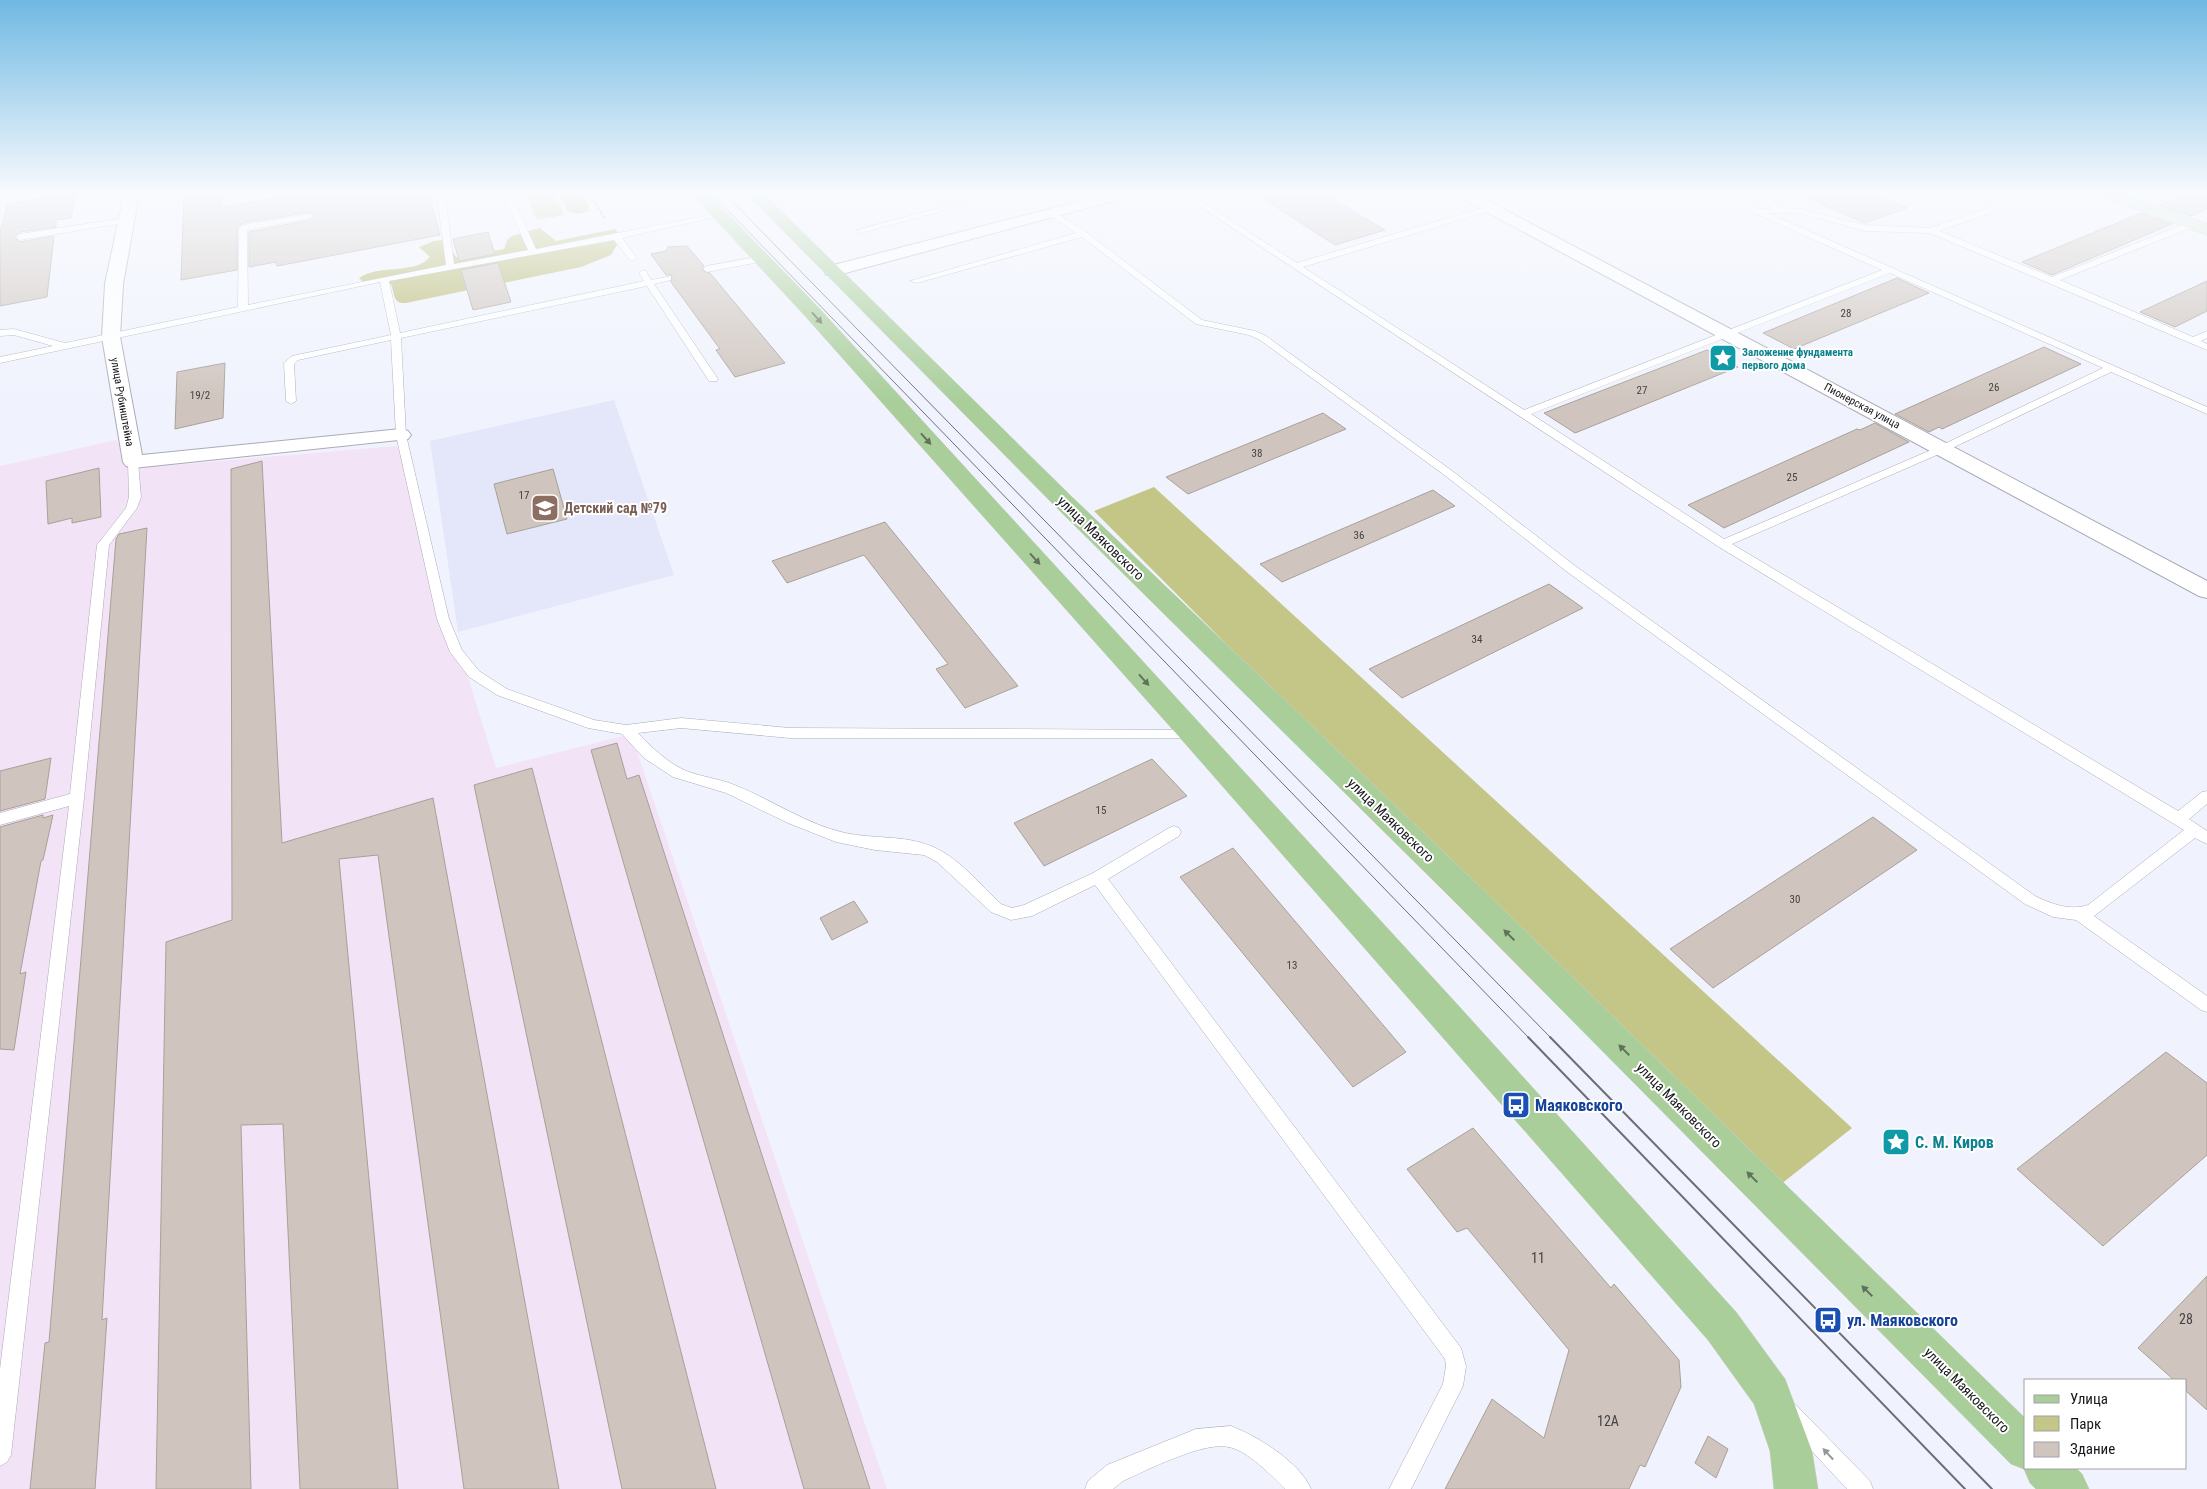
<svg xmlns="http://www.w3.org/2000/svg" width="2207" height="1489" viewBox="0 0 2207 1489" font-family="'Roboto Condensed',sans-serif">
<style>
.industrial{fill:#f3e3f6}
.built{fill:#e3e7f9}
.green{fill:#c3c687}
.forest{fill:#b6b86c}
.building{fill:#cfc5be;stroke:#a9a099}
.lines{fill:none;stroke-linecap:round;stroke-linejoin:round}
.lane-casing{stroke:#aaacb6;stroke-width:1}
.street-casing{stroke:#aaacb6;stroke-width:2}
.secondary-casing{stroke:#aaacb6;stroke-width:1}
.primary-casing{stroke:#d0d1d1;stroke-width:1}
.path{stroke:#91939b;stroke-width:2;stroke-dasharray:3 2;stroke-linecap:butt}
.lane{fill:#fff;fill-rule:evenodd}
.street{fill:#fff;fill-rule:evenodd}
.secondary{fill:#d4e7cd;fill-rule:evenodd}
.primary{fill:#a9ce9a;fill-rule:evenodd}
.tram-far1{stroke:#6d6e75;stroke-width:1}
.tram{stroke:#6d6e75;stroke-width:2}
.oneway{fill:#60725a}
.oneway2{fill:#969798}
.labels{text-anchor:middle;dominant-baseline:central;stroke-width:4;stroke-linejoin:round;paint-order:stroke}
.number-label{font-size:11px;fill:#444244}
.far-culture-label{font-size:11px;font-weight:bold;fill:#0d838f;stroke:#fff;text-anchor:start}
.far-street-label{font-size:11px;fill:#16171b;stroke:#fff}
.education-label{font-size:14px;font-weight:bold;fill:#785e54;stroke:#fff;text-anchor:start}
.street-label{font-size:14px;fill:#16171b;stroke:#fff}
.near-number-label{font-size:14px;fill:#444244}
.near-transit-label{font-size:16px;font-weight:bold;fill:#164399;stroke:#fff;text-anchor:start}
.near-culture-label{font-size:16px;font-weight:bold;fill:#0d838f;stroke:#fff;text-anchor:start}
</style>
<rect width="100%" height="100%" fill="#f0f3fd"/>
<path class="industrial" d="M116,440L136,468L397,446L496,768L631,734L887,1489H0V466Z"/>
<path class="built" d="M614,400L674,575L458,632L430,441Z"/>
<path class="green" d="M526,194H554L564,215L537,220Z
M1154,487L1852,1128L1771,1192L1094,511Z"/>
<path class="forest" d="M560,194H582L589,207L588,212L576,214L567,211Z
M540,228L556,241L615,229L621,238L611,255L581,267L406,303C393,304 395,295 391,284L363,282L359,278C378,264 415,275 430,257L419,247L434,241L449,239L452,251L457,258L504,249L507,240L512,236Z"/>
<path class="building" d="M44,194H76L71,218L56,220V227L20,232L14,237L20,242L54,236L47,297L0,306V232L8,204L43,198Z
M184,194H221V207L298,194H429L440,235L277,266L276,262L249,267V232L310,220L316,215L310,212L243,223L237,228V270L181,280Z
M1256,194H1324L1385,230L1335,245Z
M1798,194H1871L1907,208L1865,223Z
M2187,194H2207V209L2191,216L2159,205Z
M2141,213L2172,224L2052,275L2022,262Z
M488,232L495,254L459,261L453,239Z
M687,246L704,266L702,270L710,273L785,363L735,377L716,350L720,349L671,282L672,275H666L651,254L666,251L668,247Z
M498,263L511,302L473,310L461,270Z
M1897,278L1929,293L1794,349L1763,333Z
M2207,281V311L2175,327L2140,312Z
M2044,347L2081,364L1942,429L1939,427L1929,432L1895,414Z
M1707,350L1738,367L1575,433L1544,413Z
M225,363L223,418L175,429L177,372Z
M1323,413L1346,429L1188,494L1166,477Z
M1875,423L1909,442L1724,528L1688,505L1857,429L1860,430Z
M262,461L282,843L433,798L559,1489H464L378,855L339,859L398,1489H300L283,1124L241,1125L251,1489H156L166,942L232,920L231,469Z
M99,468L101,517L72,523V518L48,524L46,481Z
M553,469L567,519L507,534L494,484Z
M1433,490L1455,506L1282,582L1260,564Z
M885,522L1018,686L965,708L936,669L948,664L864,555L787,583L772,561Z
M147,528L102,1320L107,1318L95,1489H30L45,1343L49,1342L116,539L119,534Z
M1549,584L1583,608L1402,698L1369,669Z
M617,743L627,779L639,775L870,1489H804L591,750Z
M51,758L45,799L0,811V771Z
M1152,759L1187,796L1044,866L1014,823Z
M532,768L716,1489H622L474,785Z
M43,815V818L53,815L43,860L41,861L20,974L26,972L14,1050L0,1049V827Z
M1873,817L1917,850L1713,988L1670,949Z
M1233,848L1406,1052L1353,1087L1180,877Z
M854,901L868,922L832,940L820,918Z
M2166,1052L2207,1083V1155L2103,1246L2017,1169Z
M1473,1128L1611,1288L1614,1284L1679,1360L1681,1387L1645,1467L1640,1465L1629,1489H1445L1492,1399L1544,1438L1569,1350L1467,1228L1457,1232L1407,1169Z
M2207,1276V1410L2186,1391V1380H2174L2138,1348Z
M1708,1436L1728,1449L1716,1478L1695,1463Z"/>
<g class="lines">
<defs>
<path id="lane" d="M437,194H445L454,264L528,250L503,194H511L536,249L720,213L724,215L622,238L637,258L633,261L630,260L614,240L389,281L400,333L644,281L639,273L643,270L646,271L651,280L671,276V280L654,284L718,379L717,381H709L647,286L401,338L406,435L449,619L462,650L479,671L507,689L594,720L626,725L681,718L790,728L1197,730L1199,733L1197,736L1192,738H790L681,728L638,733C651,747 665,760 682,769C699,777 719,778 737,786C772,800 808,825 845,833C873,839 905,835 931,846C957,856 981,885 1001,904L1012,908L1024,905L1093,873L1169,828L1174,826L1179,828L1181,832L1179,836L1108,879L1461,1348L1466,1366L1463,1386L1411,1489H1389L1443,1384L1446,1366L1445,1359L1095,885L1032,916L1011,920L991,912L937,862L924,855L875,850L836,842L788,823L726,793L673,777L644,758L622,734L588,728L497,695L469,677L450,652L437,619L396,435L391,340L298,360L294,364L296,401L291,404L286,401L284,363L292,356L391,335L380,282L0,363V357L53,346L14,335L0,336V330L14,329L65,343L238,307L239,228L243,225L310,214L314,216L310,218L247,230L248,305L446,265Z
M993,194H1005L861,233L857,230Z
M1181,194H1190L1297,263L1529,194H1540L1539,196L1303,267L1524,410L1882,270L1716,196L1715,194H1725L1759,209L1771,208L1756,194H1764L1781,208L1799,209L1865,225L1930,228L2029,194H2039L2038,196L1939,231L2052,277L2189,222H2195V226L2060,280L2193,337L2207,331V338L2201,341L2207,344V350L1930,233L1865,231L1799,213H1768L2207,407V414L2111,372L1946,451L1732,544L2178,811L2202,792L2207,791V804L2189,819L2207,831V844L2195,838L2094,916L2207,996V1012L2201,1010L2076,920L2053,917L2025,904L1566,571L1447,477L1260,340L1249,335L1196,324L1082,237L917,283L910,281L1076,233L1046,213L1053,211L1086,232L1202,320L1255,331L1266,336L1455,473L1574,565L2035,896C2052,904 2069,911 2088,905L2184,830L1719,547ZM1890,273L2103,368L1938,447L1724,539L1531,414Z
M126,218L130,220L129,222L20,240L16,237L20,234Z
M762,256L765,257V261L707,272L703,269L707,266Z
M133,459L138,462L141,497L137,508L109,545L84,798L11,1455L7,1462L0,1466V1369L69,806L0,825V813L70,794L97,545L126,508L129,497L128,462Z
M1790,1403L1797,1406L1870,1481L1873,1489H1847L1783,1420L1780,1413L1783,1406Z
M1231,1426C1257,1436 1300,1462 1311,1489H1285C1272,1476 1248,1451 1229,1447C1204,1441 1147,1470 1123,1481L1113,1489H1085L1088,1481L1107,1465L1196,1429Z"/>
<path id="street" d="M124,194H139L123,284L120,337L142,455L401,429L408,431L411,435L408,439L133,468L126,466L123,462L102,337L105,284Z
M1107,194H1131L1128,197L838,275H826L824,271L826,267Z
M1457,194H1475L2207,581V598L2199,596L1459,197Z"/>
<path id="secondary" d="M2100,194H2122L2207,224V235L2102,197Z"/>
<path id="primary" d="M692,194H709L819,308L1456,1003L1736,1312L1785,1379L1812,1451L1818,1489H1774L1770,1451L1754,1404L1708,1340L1182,740L805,316Z
M747,194H764L1070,495L1475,882L2026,1419V1468H2076L2082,1474L2089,1489H2036L2030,1483L2024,1469L2011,1464L1453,900L1054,505Z"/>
</defs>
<use href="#lane" class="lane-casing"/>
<use href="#street" class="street-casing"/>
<use href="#secondary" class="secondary-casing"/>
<use href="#primary" class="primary-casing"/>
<path class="path" d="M590,194L605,219"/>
<use href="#lane" class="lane"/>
<use href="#street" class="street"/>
<use href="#secondary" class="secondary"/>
<use href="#primary" class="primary"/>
<path class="tram-far1" d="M712,194L1529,1038
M725,194L1551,1038"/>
<path class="tram" d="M1528,1037L1965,1489
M1550,1037L1992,1489"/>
</g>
<defs><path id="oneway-solid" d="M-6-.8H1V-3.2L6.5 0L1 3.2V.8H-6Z" transform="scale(1.25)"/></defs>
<g class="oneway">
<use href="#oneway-solid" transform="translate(817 318) rotate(48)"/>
<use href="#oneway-solid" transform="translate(926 439) rotate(48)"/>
<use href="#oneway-solid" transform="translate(1035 559) rotate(48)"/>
<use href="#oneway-solid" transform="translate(1144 680) rotate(48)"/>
<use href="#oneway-solid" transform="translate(1509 935) rotate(-135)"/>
<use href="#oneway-solid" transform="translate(1624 1050) rotate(-135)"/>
<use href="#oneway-solid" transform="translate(1752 1177) rotate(-135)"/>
<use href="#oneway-solid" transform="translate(1867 1291) rotate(-135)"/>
</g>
<use class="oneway2" href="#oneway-solid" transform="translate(1828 1454) rotate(-133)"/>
<linearGradient id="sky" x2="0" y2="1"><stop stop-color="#70b9e2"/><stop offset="0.48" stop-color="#f8fafe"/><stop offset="1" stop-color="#f8fafe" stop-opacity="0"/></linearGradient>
<rect width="2207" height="402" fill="url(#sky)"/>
<defs>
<symbol id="sight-square" viewBox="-11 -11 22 22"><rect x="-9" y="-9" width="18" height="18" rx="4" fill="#0f9aa8" stroke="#fff"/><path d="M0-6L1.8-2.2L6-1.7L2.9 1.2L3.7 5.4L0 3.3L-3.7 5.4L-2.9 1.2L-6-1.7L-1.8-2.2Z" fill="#fff"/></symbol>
<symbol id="school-square" viewBox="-11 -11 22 22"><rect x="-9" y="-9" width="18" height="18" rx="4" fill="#8d6e63" stroke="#fff"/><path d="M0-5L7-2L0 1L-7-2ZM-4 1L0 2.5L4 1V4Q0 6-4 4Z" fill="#fff"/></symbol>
<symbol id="bus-square" viewBox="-11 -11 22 22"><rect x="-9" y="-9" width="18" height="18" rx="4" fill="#1a4fb4" stroke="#fff"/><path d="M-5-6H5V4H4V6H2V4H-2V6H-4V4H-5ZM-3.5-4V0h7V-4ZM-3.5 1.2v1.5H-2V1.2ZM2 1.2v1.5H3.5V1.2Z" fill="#fff"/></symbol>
</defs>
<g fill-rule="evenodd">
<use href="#sight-square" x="1707" y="342" width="32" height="32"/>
<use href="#school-square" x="529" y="492" width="32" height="32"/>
<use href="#bus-square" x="1500" y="1089" width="32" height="32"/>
<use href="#sight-square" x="1880" y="1126" width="32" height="32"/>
<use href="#bus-square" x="1812" y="1304" width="32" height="32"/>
</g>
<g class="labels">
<g class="number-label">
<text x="1846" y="313">28</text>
<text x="1994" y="387">26</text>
<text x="1642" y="390">27</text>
<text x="200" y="395">19/2</text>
<text x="1257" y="453">38</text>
<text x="1792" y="477">25</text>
<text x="524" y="495">17</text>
<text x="1359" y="535">36</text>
<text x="1477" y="639">34</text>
<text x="1101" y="810">15</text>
<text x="1795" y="899">30</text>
<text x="1292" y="965">13</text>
</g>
<g class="far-culture-label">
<text x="1742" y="352">Заложение фундамента<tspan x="1742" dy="13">первого дома</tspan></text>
</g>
<g class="far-street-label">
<text transform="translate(122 402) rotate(80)">улица Рубинштейна</text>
<text transform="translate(1862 406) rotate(28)">Пионерская улица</text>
</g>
<g class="education-label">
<text x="564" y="508">Детский сад №79</text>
</g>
<g class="street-label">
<text transform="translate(1101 538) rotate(44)">улица Маяковского</text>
<text transform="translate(1391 820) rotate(44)">улица Маяковского</text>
<text transform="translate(1679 1105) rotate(45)">улица Маяковского</text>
<text transform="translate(1967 1390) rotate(45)">улица Маяковского</text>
</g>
<g class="near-number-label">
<text x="1538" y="1258">11</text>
<text x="2186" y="1319">28</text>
<text x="1608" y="1421">12А</text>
</g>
<g class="near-transit-label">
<text x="1535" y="1105">Маяковского</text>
<text x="1847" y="1320">ул. Маяковского</text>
</g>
<g class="near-culture-label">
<text x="1915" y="1142">С. М. Киров</text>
</g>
</g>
<rect x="2024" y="1379" width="162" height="90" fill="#ffffff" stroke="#a2a2a4"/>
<rect x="2034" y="1395" width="25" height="8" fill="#a9ce9a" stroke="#a2a2a4"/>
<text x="2070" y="1404" font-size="15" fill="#16171b">Улица</text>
<rect x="2034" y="1416" width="25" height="15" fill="#c3c687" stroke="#a2a2a4"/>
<text x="2070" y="1429" font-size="15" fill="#16171b">Парк</text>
<rect x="2034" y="1442" width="25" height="15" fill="#cfc5be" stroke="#a2a2a4"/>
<text x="2070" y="1454" font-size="15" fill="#16171b">Здание</text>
</svg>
